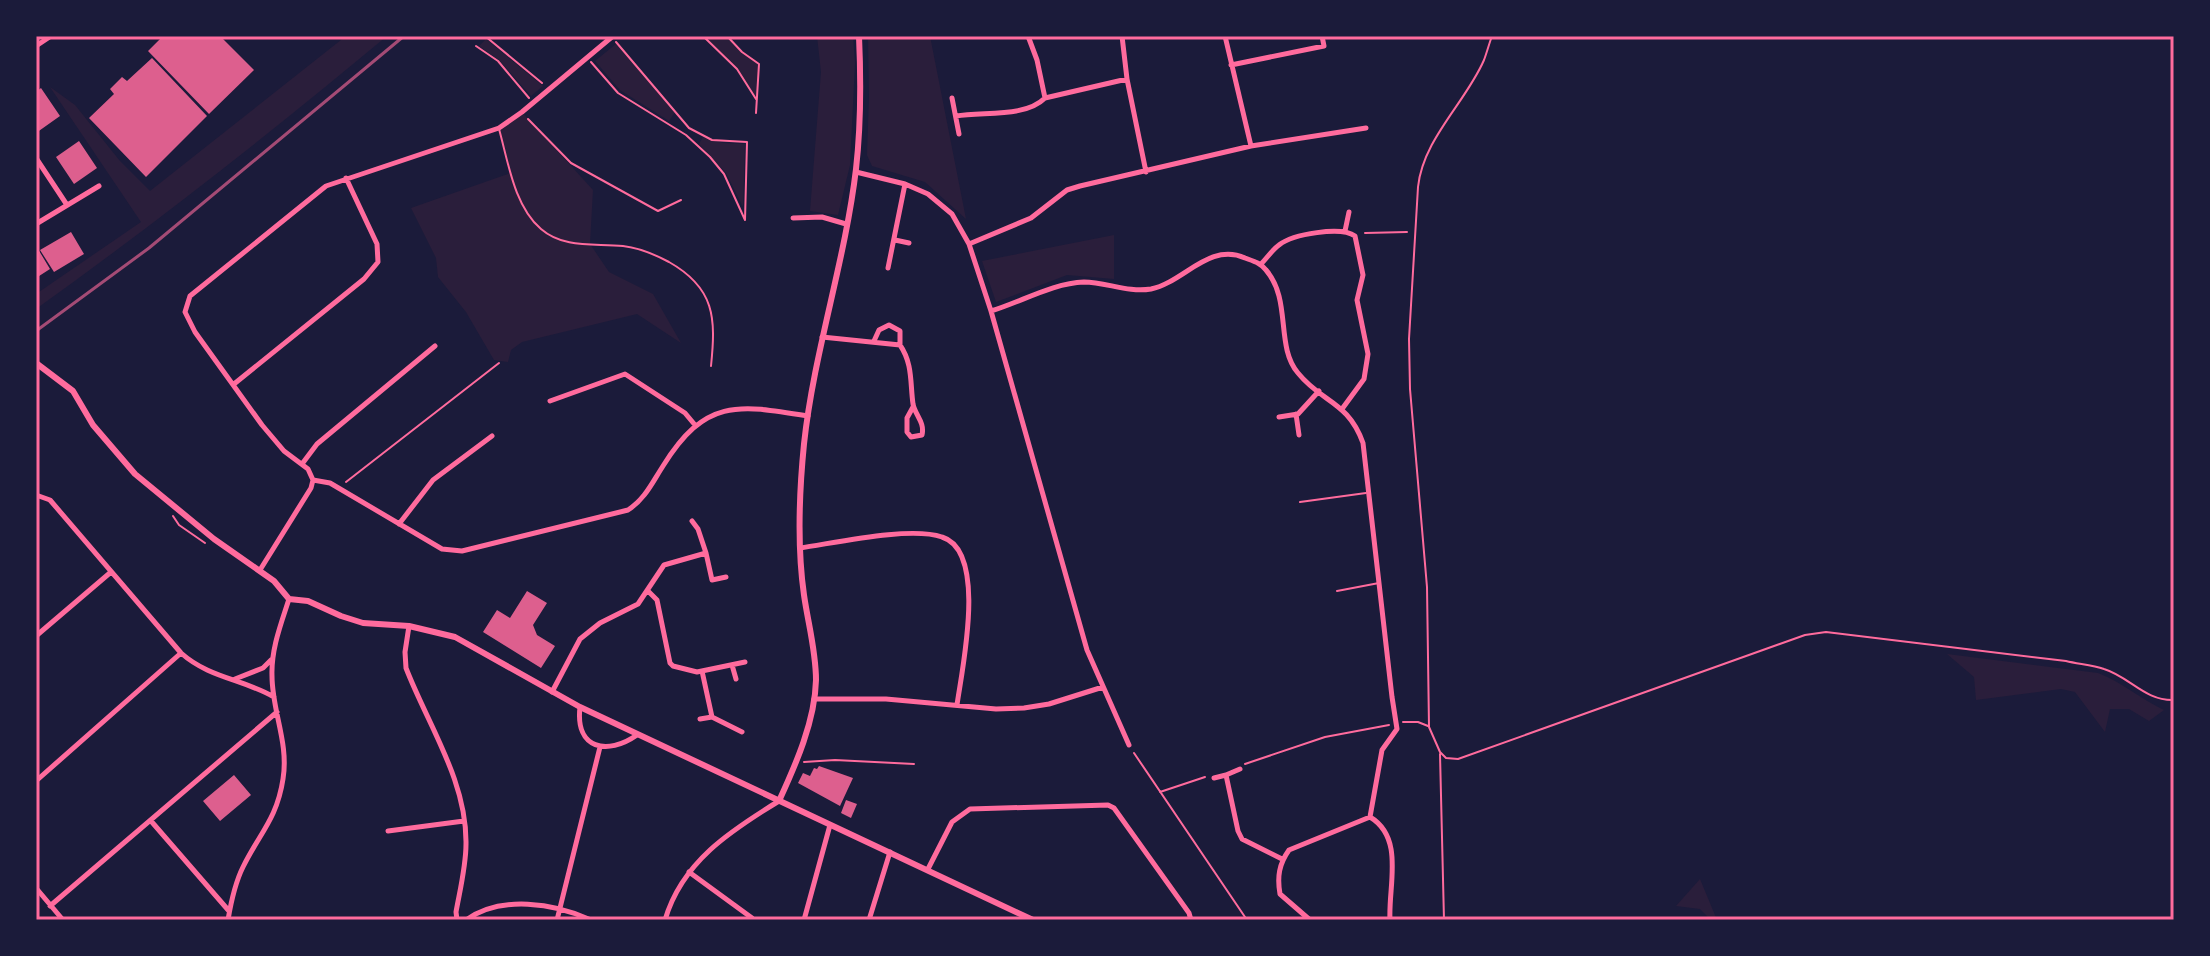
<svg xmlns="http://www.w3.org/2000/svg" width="2210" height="956" viewBox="0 0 2210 956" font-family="Signika,sans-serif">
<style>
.green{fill:#2a1e3b}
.building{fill:#dd5f8e}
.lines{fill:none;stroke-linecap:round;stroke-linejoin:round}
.path{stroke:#ff6b9d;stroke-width:2}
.service{stroke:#ff6b9d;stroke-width:2}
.minor{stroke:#ff6b9d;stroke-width:5}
.tertiary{stroke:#ff6b9d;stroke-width:6}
.rail{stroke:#a44b75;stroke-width:3}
.neatline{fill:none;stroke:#ff6b9d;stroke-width:3}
</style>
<rect width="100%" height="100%" fill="#1b1b3a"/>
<path class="green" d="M346,36H387C273,131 156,223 36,309V294L141,222L50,87L75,105L120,161L150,191Z
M703,36H727L742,52L757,61L759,73L757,102L737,69Z
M817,36H853L855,63L850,165L838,215L810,211L821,72Z
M868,36H930L966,219L925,182L872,166L867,155L869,97Z
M486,39L543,86L531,96L499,60L479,46Z
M616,44L675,112L669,121L620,90L595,61Z
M522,112L593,190L590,244L609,272L653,294L681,343L637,314L522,342L511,350L508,362L494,360L466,312L438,277L436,258L411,208L511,173L499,128Z
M703,137L723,143L745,144L743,207L726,173L699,144Z
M1114,235V279L1067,275L996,302L982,261Z
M1947,654L2098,673C2122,682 2140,699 2164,710L2149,721L2129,709H2110L2105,732L2075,692L2061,689L1976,700L1974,677Z
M1700,879L1717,920H1711L1700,909L1676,906Z"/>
<path class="building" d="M163,36H220L254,70L209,114L148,51Z
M152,58L207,116L146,177L89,118L114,94L110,89L122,77L127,81Z
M41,88L60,116L36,133V92Z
M79,141L97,168L74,184L56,157Z
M71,232L84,254L54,272L40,250Z
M38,249L50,269L36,278V250Z
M527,591L547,603L533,625L537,635L555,646L541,668L483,632L497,610L510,618Z
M819,766L853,778L840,806L798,783L803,773L810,776L814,768L817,769Z
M234,775L251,795L220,821L203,801Z
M846,800L857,804L851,818L841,813Z"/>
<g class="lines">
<path class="path" d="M485,36L542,83
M703,36L737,69L756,99
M727,36L742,52L759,64L756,113
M1492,36C1489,44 1487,52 1484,60C1466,102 1423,139 1418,187L1409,339L1410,389L1427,587L1429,727L1440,752L1446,758L1458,759L1805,635L1826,632L2066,661C2078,664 2092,665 2104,669C2130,677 2145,701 2174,700
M476,46L498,61L529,98
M591,62L618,93L686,135L710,157L724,174L745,220L747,142L712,140L689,128L616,42
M528,119L571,163L658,211L681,200
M1365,233L1407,232
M346,482L499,363
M173,516L179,525L205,543
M1403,722H1418L1428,726
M1134,753L1247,920
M1440,754L1444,920
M804,762L835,760L914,764
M1245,764L1325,737L1389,725
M1160,792L1205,777"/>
<path class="service" d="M499,129C508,161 514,206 541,229C564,249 595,243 623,246C640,248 654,254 669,262C715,288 716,318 711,366
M1300,502L1366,493
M1337,591L1379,583"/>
<path class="minor" d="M1028,36L1037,60L1045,98
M1122,36L1127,79L1146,172
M1225,36L1251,146
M36,46L51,36
M1231,65L1324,46L1322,36
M952,98L959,134
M956,116C983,111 1025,118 1045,98L1127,79
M36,158L67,205
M856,172L905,184L928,194L952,214L969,244L991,311L1087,650L1129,745
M793,218L822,217L846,224
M36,224L99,186
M1345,231L1349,212
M895,240L909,243
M969,244L1031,218L1067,190L1080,186L1251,146L1366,128
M1261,264C1267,258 1272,250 1279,245C1293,234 1341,226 1355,236L1363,275L1357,300L1368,354L1364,379L1342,409
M888,268L905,184
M991,311C1021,302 1053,283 1084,282C1106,282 1128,293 1151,289C1184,282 1209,242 1245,258C1253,261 1261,263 1266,270C1292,300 1275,346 1298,373C1322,403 1348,401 1363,443L1392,697L1397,729L1382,750L1370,817C1405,838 1388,886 1390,920
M822,337L900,345C913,364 910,383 913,404C915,415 925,422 922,435L911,437L907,432V418L913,407
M874,341L879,330L889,325L900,331V345
M234,384L364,279L378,262L377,244L346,178
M550,401L625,374L685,413L695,425
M1296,414L1299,435
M1279,417L1298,414L1319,391
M302,464L317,444L435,346
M313,480L330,483L442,549L462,551L628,510C645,499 652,483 663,466C705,399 736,404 808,416
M36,495L50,500L181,653C209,678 243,679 274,697
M399,524L433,480L492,436
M800,548C835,543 910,526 942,537C988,551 962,669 957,705
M706,553L712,580L726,577
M260,570L311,488L313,480L308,469L284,451L262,425L195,332L185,312L190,296L326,186L499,128L522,112L613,36
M648,591L657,600L670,663L673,666L697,672L745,662
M409,626L405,652L406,668C428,725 467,781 466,844C466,866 460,890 456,912L457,920
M36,636L111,572
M732,665L736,679
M702,671L712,717
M235,679L263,668L271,660
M552,692L580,639L600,623L638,604L664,565L706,553L698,529L692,521
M814,699H886L996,709L1024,708L1049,704L1103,687
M580,707C575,749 607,756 637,735
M700,719L712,717L742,732
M1240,769L1226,775L1238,831L1242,839L1282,859
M1214,778L1226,775
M36,781L181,653
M151,821L229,911
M388,831L464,821
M928,869L952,822L970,809L1108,805L1114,808L1189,913L1191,920
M689,872L752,918
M36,888L63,920
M50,906L277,712
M228,920C231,902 235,883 243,867C259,834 277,819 283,779C289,743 272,711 272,676C271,649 281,624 289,599
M466,920C501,895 554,903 591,920
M557,920L600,747
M665,920C682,862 730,831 779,801
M804,920L830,825
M869,920L890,852
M1310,920L1280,894C1277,877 1279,864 1289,850L1370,817"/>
<path class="tertiary" d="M36,363L73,391L93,425L135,474L214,539L274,581L289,599L308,601L341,616L363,623L409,626L455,637L580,707L1033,920
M779,801C796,764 815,721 816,680C816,651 808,623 804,595C797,546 799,494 804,444C814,351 845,262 856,169C861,125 861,80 859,36"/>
<path class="rail" d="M36,331L149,248L404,36"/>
</g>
<rect width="2210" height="956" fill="none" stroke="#1b1b3a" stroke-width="76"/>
<rect x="38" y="38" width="2134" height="880" class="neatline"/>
</svg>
